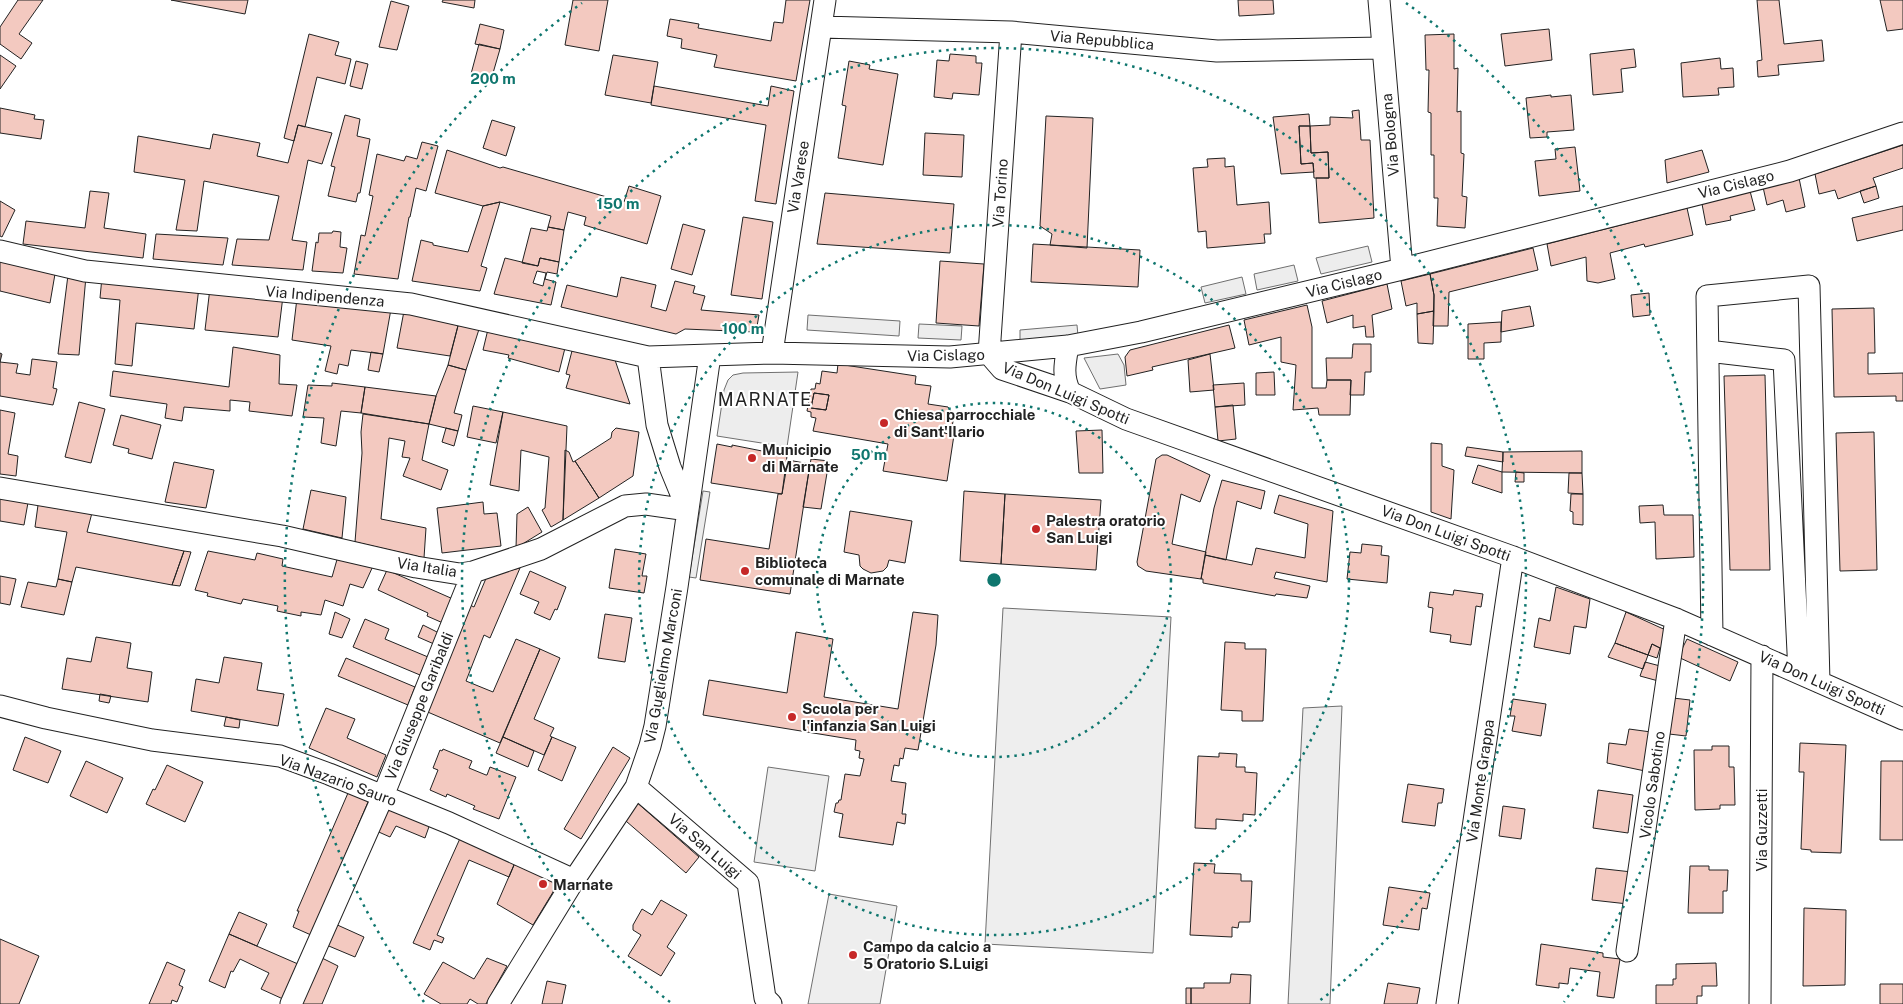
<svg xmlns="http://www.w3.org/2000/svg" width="1903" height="1004" viewBox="0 0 1903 1004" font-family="'Public Sans',sans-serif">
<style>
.green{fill:#eee;stroke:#6f6f6f}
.parking{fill:#ededed;stroke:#6f6f6f}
.building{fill:#f3c9c0;stroke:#222;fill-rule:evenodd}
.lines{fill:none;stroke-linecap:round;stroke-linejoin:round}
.street-casing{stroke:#222;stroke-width:23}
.street{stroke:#fff;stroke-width:21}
.ring{fill:none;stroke:#0f766e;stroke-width:2.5;stroke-dasharray:2.5 5}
.poi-dot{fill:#c62828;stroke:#fff;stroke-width:2}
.labels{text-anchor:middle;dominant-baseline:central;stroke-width:4;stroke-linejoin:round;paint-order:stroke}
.street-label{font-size:15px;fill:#222;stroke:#fff}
.poi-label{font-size:15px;font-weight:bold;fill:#222;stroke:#fff;text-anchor:start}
.quarter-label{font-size:18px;letter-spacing:1px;fill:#222;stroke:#fff}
.centre{fill:#0f766e;stroke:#fff;stroke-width:2.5}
.ring-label{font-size:15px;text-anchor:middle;font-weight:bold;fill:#0f766e;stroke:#fff;stroke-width:4;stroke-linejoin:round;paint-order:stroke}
</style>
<rect width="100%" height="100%" fill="#fff"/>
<path class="green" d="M1003,608L1171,617L1153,953L985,944Z
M768,767L829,776L815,871L754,862Z
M829,894L897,906L880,1004H808Z"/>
<path class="parking" d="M1368,246L1372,262L1321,274L1316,258Z
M1294,265L1298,281L1257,290L1254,274Z
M1242,277L1246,294L1205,303L1201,287Z
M808,315L900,321L899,336L807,330Z
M919,324L962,326L961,340L918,338Z
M1077,325L1078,336L1020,341V330Z
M1118,354L1124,365L1126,385L1100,389L1084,358Z
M798,372L787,447L717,436L724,390L728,380L733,375L743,373Z
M703,491L710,492L696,578L689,577Z
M1342,706L1330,1004H1288L1303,708Z"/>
<path class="building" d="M18,0H43L19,34L32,43L21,59L0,44V27Z
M171,0H248L245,14Z
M443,0H475L474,8L442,2Z
M573,0H608L599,51L565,45Z
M786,0H810L796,81L714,67L717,55L681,48L682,39L667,36L670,19L699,24L698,28L771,41L774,22L783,23Z
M1238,0H1273L1274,14L1239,16Z
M1757,0H1779L1784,44L1822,40L1824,61L1778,65L1779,75L1758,77L1757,61L1762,60Z
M1880,0H1903V29L1887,31Z
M391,1L409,6L397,50L379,47Z
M480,24L504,30L500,49L475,44Z
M1549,29L1552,60L1505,66L1501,34Z
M309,34L339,42L335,55L351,59L345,84L317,77L305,127L298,125L294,141L284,138Z
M1454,34V69L1458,68L1457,112L1461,111V153L1464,154L1462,196L1467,197L1465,228L1437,226L1438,198H1434V155H1431V113L1428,112L1429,70H1426L1425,35Z
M479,44L500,49L491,80L471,74Z
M1634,49L1636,67L1621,69L1623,92L1593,95L1590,54Z
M950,54L976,56V63H982L979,95L953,93L952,99L934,97L937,60L949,61Z
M0,55L16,66L0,89Z
M613,55L658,62L651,103L605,95Z
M1720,58L1721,69L1733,68L1734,87L1718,88L1719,95L1683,97L1681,63Z
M356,61L368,64L362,89L350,86Z
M849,61L870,65L869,69L898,74L883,165L838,158L846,106L842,105Z
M654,86L768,106L771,86L794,91L776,204L755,201L766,125L651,105Z
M1551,95V97L1571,95L1574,130L1547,132V137L1530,138L1526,98Z
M0,108L35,115L34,119L44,120L41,139L0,133Z
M1359,110L1361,140H1370L1374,218L1319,223L1316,178H1329L1328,152L1311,153L1310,126L1330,125V117L1353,118L1352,111Z
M1309,114L1310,126H1299L1301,164L1313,163L1314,172L1281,174L1273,117Z
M345,115L360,119L357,136L370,139L360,193H358L356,202L328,196L335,167L331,166Z
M1046,116L1093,118L1087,248L1050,245L1052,234L1040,226Z
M492,120L515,127L506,156L483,148Z
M298,125L332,133L322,164L308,160L292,240L307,242L303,270L232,265L237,239L269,240L279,196L204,181L197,231L176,230L185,180L134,172L138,136L210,149L213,134L260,143L257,156L288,163Z
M1299,126H1310L1311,153L1328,152L1329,178H1314L1313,163L1301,164Z
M925,133L964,135L962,177L923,175Z
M422,142L438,146L426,191L416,188L410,217H409L398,279L354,274L361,235L365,236L373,196L369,195L377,154L404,161L406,156L417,159Z
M1903,145V168L1873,178L1876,186L1838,199L1835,190L1819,194L1815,174Z
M1575,147L1580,191L1539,196L1535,161L1556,159L1555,149Z
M447,150L500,168L503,167L624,202L629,186L661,196L647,244L584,225L586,217L568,212L564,230L548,227L551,216L500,202L483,206L435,193Z
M1702,150L1709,172L1667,183L1665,160Z
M1225,158V167L1234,166L1237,205L1269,202L1271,234H1264L1265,243L1207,248L1206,231L1198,232L1193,168L1208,167L1207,159Z
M1799,178L1805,207L1786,212L1783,200L1767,205L1763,187Z
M1876,186L1879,198L1864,203L1860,191Z
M90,191L109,193L104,228L146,234L143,258L23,244L26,221L85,228Z
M1750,191L1755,210L1730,216L1731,220L1706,225L1702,204Z
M825,193L954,204L950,253L817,244Z
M0,201L15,210L2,237L0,236Z
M500,202L481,266L487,268L480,291L412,281L421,240L433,243V245L468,252L483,206Z
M1903,206V230L1857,241L1852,218Z
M1687,208L1693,235L1645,247L1644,244L1610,253L1615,279L1598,283L1587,281L1586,257L1551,266L1547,244Z
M743,217L773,222L762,299L731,295Z
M683,224L705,230L692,275L671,269Z
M548,227L564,230L559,262L540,258L538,266L522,263L531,228L547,231Z
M333,231L341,232L340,247L347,248L343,273L312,271L316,242L318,243L319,233H332Z
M156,234L228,238L223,265L153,259Z
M1033,244L1140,250L1138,287L1031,282Z
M1533,248L1538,270L1449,292L1448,326H1433L1434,295L1430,274Z
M0,258L55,274L50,303L0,291Z
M505,258L538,266L540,258L559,262L557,274L547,272L545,279L556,282L551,305L494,294ZM537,271L546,273L543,286L533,283Z
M940,261L984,264L979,326L936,323Z
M1430,274L1434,295V311L1417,314V303L1406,306L1401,281Z
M68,275L86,276L79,355L58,354Z
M102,277L199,287L194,329L136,323L132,366L115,364L120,300L100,298Z
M621,277L656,285L651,307L666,311L675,281L695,286L693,293L705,296L701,310L759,315L756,332L685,329L676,334L561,307L567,285L617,297Z
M1387,284L1392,309L1372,315L1374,337H1366L1365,326L1353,328V315L1327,323L1322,301Z
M210,288L283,296L278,337L205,330Z
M1649,293L1650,315L1633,317L1631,295Z
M297,298L391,309L383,354L351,350L348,366L339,364L337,374L325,371L331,346L292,340Z
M1307,305L1312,327V388H1326L1327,380H1351L1350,415H1319L1318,408L1293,410L1296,365L1281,362V337L1249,345L1244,320Z
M1530,306L1534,326L1501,332L1502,311Z
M1874,308L1875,353H1868V374L1903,373V401H1896V396L1834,397L1832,309Z
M404,311L460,318L450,356L397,348Z
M1434,311L1433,344L1418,343L1417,314Z
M460,318L481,323L466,370L448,365Z
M1501,322V342L1484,343V359H1468V324Z
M489,325L566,344L559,372L508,358L509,355L483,350Z
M1229,325L1235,348L1152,367L1153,370L1127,376L1125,357L1130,350Z
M1353,344H1371V372H1365L1364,395H1350L1351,380H1327L1326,358H1352Z
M233,347L280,355L279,384L297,385L292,416L249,411L250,402L230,400V411L184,407L182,421L165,418L167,404L110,396L113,371L229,387Z
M573,347L614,357L630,404L566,388L570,375L566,374Z
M371,352L383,354L379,372L368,370Z
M0,353L2,354L0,362L18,364L16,373L30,375L32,359L57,362L53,388L57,389L53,405L0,396Z
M1210,354L1214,390L1190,392L1188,360Z
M838,364L916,376L915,384L931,386L928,404L948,407L954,416L952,427L944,433L954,435L947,481L883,471L888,444L813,431L816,418L811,417V412L807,411L811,389H815L816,383L820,384L822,371L837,373ZM814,393L829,395L826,410L811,408Z
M448,365L466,370L454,413L462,415L458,431L429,424L436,396Z
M1274,372L1275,395H1256V373Z
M1765,375L1770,570H1730L1724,376Z
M332,383L365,387L361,413L341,411L336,446L321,443L324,418L303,417L308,385L332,386Z
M1244,383L1245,405L1215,407L1213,385Z
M365,387L436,396L429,424L361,413Z
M814,393L829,395L826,410L811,408Z
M79,402L105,409L91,463L65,457Z
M1233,405L1236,439L1218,441L1215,407Z
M473,406L503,412L496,443L467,437Z
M0,410L15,413L8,454L18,456L16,476L0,474Z
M503,412L567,426L563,520L551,527L542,510L545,508L549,457L521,450L519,491L490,485Z
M363,414L429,424L422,460L448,470L441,490L403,476L410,458L402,457L405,441L389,438L381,519L426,528L424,558L355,542L362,453L361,432Z
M121,415L161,425L152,459L128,453L129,449L113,445Z
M446,428L458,431L454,446L442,442Z
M616,428L639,432L633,476L599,498L575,461L611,438L612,432Z
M1102,430L1103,473H1079L1076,431Z
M1874,432L1877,570L1840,571L1836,433Z
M1431,443L1442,444V466L1454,470L1451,519L1431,512Z
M717,444L732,447V445L787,456L782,494L711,483Z
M1467,447L1503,452V462L1465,456Z
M565,450L569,452L573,462L575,461L599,498L563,520Z
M1582,451V473L1502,472L1503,452Z
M1162,455H1167L1210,475L1200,502L1181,494L1172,544L1206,552L1201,579L1146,571L1138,566L1137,562L1156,459Z
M811,459L829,461L821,509L803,507Z
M788,460L810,464L790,594L700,580L706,539L769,549L778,494H782Z
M174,462L214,470L206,508L165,502Z
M1478,465L1502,472V493L1472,483Z
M1516,472L1524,473V482H1515Z
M1569,473H1582L1583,494L1568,493Z
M1222,480L1265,491L1261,509L1237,501L1226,560L1205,555L1214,508Z
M311,490L346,497L342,538L303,529Z
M964,491L1005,494L1001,564L960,561Z
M0,492L29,497L24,525L0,521Z
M1005,494L1101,500L1096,570L1001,564Z
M1571,494H1583V525L1573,524V512L1570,511Z
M1279,495L1333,511L1327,582L1276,572L1274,578L1310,586L1307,598L1276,594L1275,596L1203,583V579H1201L1205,555L1252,565L1256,548L1305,558L1308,524L1274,513Z
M39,498L93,509L87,532L184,551L172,585L76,567L72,582L58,579L67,532L35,527Z
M483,502L484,514L497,513L501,546L442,553L437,508Z
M1663,505L1664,515H1693L1694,557L1656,559L1655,522L1640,523L1639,506Z
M528,507L542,532L516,548L517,514Z
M850,511L912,521L905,563L889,560L887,567L883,571L871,573L863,569L860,566L859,555L844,552Z
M1362,544L1382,546L1381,555L1389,556L1387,583L1347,579L1350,552L1361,553Z
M615,549L646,554L642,576H647L644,593L609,588Z
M184,551L191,552L180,586L172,585Z
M208,551L255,560L257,553L283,559L282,566L332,577L338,556L373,566L363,588L350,584L343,606L325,600L321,615L301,612V616L277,611L278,606L243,599L241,604L207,596L208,593L195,590Z
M520,568L490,638L484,635L466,681L493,692L516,639L540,649L500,743L423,710L468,604L474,607L487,576Z
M387,570L453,599L443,623L427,616L428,613L378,590Z
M530,571L566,587L557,610L555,609L550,620L534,613L539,602L520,594Z
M0,576L16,579L10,605L0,603Z
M58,579L72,582L64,615L21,607L28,582L56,587Z
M1556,587L1590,599L1586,628L1574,626L1570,654L1534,647L1539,618L1550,621Z
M1454,590L1483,594L1481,607L1476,606L1471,645L1450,642L1451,635L1430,632L1433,608L1428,607L1430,592L1453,595Z
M335,612L350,619L342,638L329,634Z
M913,612L938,615L936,645L918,750L905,748L903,759L900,758L899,766L894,765L891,781L906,783L902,814H906L905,824L897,822L893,845L839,837L843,814L834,812L836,803H838L839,800H841L845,774L860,776L864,759L859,758L860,751L855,750L856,740L703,715L709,680L787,693L796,632L833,639L824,697L898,709Z
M1626,612L1670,632L1666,651L1652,644L1648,655L1615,643Z
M605,614L632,618L625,662L598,658Z
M365,619L389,629L385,639L428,657L420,675L353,647Z
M423,625L439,633L434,644L418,637Z
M96,637L131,643L127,668L152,672L148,702L62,689L67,658L91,662Z
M1687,639L1738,662L1730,681L1678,657Z
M1225,642L1245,643V649H1266L1263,721H1242V711L1221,710Z
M1615,643L1648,655L1643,669L1608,657Z
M1652,644L1660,648L1657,658L1648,655Z
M540,649L560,658L534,719L554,728L550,736L552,737L544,755L503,737Z
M224,657L262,663L257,690L284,694L278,726L191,711L196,679L219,683Z
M346,658L415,687L408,705L338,676Z
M1645,662L1664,667L1662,682L1640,676Z
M100,694L111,696L109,703L99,701Z
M1673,698L1690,700L1686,736L1669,734Z
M1513,699L1546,704L1541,736L1512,731L1515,716H1510Z
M326,708L355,719L347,738L386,755L377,777L309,748Z
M226,717L240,720L239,728L224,726Z
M1629,729L1651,732L1645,771L1607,763L1609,743L1626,745Z
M25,737L61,751L48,783L13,770Z
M503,737L534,751L528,767L496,753Z
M552,737L576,747L562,781L538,770Z
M1800,743L1846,745L1841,853L1811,852V850L1801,849L1804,772H1799Z
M1712,746H1729V767H1734L1735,805H1720V809L1695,810L1694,750H1712Z
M613,747L630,758L581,839L564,829Z
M443,749L472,761L469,768L486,775H487L490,767L516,777L499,819L473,809L475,806L447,794L446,797L430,790L438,770L433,768L440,750L442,751Z
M1219,753L1237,754L1236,767H1245V772L1257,773L1255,815L1243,814V821L1216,819V829L1195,828L1198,756L1219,757Z
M86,761L123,778L107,813L70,796Z
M1881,761H1903V840H1880Z
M167,765L203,782L185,822L146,804L153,789L155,790Z
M1408,784L1444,789L1442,803H1438L1435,826L1402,822Z
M351,786L371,795L311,935L293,927L299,911H297Z
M1598,790L1633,795L1628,833L1593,828Z
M634,800L699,857L686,873L619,815Z
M384,802L431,821L425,838L396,826L390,837L372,829Z
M1503,806L1525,809L1521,839L1499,836Z
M462,834L517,858L509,877L469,860L437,935L444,938L442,943L434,940L430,950L413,943Z
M517,858L553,881V892L533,925L497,904Z
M1194,863L1215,864L1214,873L1241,874V881H1252L1250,922H1239L1238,928L1232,927V937L1190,935Z
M1690,866H1709V870H1728L1727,891H1723V913H1688Z
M1596,868L1632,872L1628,904L1592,900Z
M1389,887L1430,893L1427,909L1422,908L1419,930L1383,925Z
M661,900L687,915L667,947L675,953L661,976L628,956L641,935L633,930V925L642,909L652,915Z
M1804,908L1846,910L1845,985L1803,986Z
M239,912L267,924L257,946L229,934Z
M333,923L364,937L355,957L324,944Z
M229,934L298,964L283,999L261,989L269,973L240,959L233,972L231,971L225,988L209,981Z
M0,939L39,956L19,1004H0Z
M1541,944L1603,953V957L1620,959L1614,998L1597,996L1600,972L1570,968L1568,984L1559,983V988L1536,985Z
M318,956L338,966L322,1004H298Z
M487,958L507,966L486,1004H478L470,999L467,1004H441L424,994L443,962L474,979Z
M167,962L185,970L179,985L183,987L177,1002L172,1000L171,1004H149Z
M1716,963L1717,986H1702V996H1697V1004H1656V985H1673V979H1676V964Z
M1231,974L1251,975L1250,1004H1191V988H1204V983H1230Z
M547,981L566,985L562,1004H542Z
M1388,983L1420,988L1417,1004H1384Z
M1880,984H1903V1004H1880Z
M1186,988H1191V1004H1186Z"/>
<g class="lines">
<defs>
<path id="street" d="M1379,0L1402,269
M821,27L1011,32L1217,51L1382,48
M0,251L85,271L411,304L648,357L772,353L950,357L1068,346L1141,332L1402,269L1790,171L1903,133
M1068,346C1065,363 1062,376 1070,392
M1708,351L1784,360L1799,673
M772,353L825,0
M989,354L1002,369L1070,392L1126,419L1513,557L1676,619L1903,719
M989,354L1011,32
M648,357L657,425L670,467L686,506
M0,488L282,536L416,567L460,574L473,572L541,549L625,506L646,504L688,510
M1712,635L1707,296L1809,286L1819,682
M0,706L46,718L152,740L280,756L329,774L449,823L574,880
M636,787L748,883L765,998L771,1004
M1627,951L1676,619
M291,1004L383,796L473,572
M498,1004L574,880L636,787L650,746L655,726L677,587L710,355
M1447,1004L1513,557
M1760,1004L1762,656"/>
</defs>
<use href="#street" class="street-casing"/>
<use href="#street" class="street"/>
</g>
<g class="ring">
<circle cx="994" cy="580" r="177"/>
<circle cx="994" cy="580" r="355"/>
<path d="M670 1002A532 532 0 1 1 1318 1002"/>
<path d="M424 1002A709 709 0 0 1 582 3M1406 3A709 709 0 0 1 1564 1002"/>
</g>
<g class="poi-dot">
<circle cx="884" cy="423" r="5"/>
<circle cx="752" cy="458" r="5"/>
<circle cx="1036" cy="529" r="5"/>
<circle cx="745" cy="571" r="5"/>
<circle cx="792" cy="717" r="5"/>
<circle cx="543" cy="884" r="5"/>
<circle cx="853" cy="955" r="5"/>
</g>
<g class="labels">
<g class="street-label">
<text transform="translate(1102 40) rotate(5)">Via Repubblica</text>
<text transform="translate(1390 135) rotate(-95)">Via Bologna</text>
<text transform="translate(798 177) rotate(-81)">Via Varese</text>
<text transform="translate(1736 184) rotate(-14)">Via Cislago</text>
<text transform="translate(1000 193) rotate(-86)">Via Torino</text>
<text transform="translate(1344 283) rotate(-14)">Via Cislago</text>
<text transform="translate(325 296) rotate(5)">Via Indipendenza</text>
<text transform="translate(946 355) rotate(-1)">Via Cislago</text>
<text transform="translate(1066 393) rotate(23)">Via Don Luigi Spotti</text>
<text transform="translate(1446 533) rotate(20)">Via Don Luigi Spotti</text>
<text transform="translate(427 567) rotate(9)">Via Italia</text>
<text transform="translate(663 666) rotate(-80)">Via Guglielmo Marconi</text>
<text transform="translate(1822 683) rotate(24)">Via Don Luigi Spotti</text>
<text transform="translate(419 706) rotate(-68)">Via Giuseppe Garibaldi</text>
<text transform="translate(338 780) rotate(20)">Via Nazario Sauro</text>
<text transform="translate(1480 781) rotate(-82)">Via Monte Grappa</text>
<text transform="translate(1652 785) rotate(-82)">Vicolo Sabotino</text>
<text transform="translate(1761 830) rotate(-90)">Via Guzzetti</text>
<text transform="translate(705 846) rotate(41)">Via San Luigi</text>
</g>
<g class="poi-label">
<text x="894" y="414">Chiesa parrocchiale<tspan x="894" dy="17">di Sant'Ilario</tspan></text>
<text x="762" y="449">Municipio<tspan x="762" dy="17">di Marnate</tspan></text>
<text x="1046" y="520">Palestra oratorio<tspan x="1046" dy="17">San Luigi</tspan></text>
<text x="755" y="562">Biblioteca<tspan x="755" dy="17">comunale di Marnate</tspan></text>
<text x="802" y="708">Scuola per<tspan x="802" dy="17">l'infanzia San Luigi</tspan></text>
<text x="553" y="884">Marnate</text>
<text x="863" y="946">Campo da calcio a<tspan x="863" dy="17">5 Oratorio S.Luigi</tspan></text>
</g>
<g class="quarter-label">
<text x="765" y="399">MARNATE</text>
</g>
</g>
<circle cx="994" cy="580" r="8" class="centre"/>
<g class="ring-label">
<text x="493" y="84">200 m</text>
<text x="618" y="209">150 m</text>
<text x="743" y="334">100 m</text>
<text x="869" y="460">50 m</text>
</g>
</svg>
